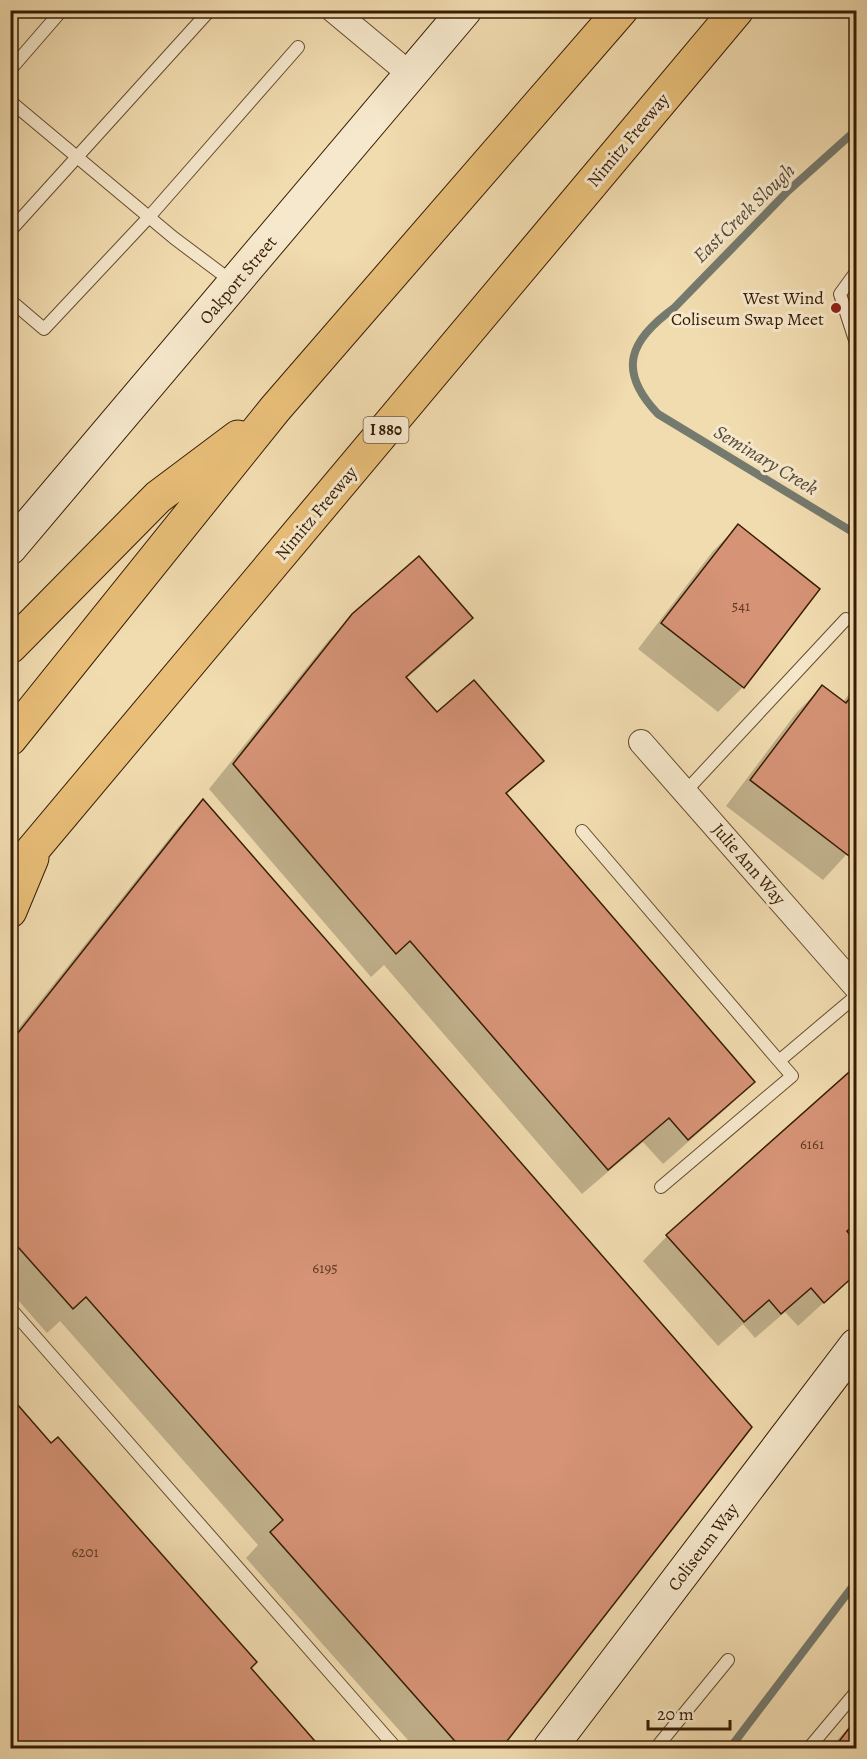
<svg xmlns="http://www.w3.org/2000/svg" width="867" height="1759" viewBox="0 0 867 1759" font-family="Alegreya,serif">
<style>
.shadow{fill:#0003}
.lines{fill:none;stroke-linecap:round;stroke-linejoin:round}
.stream{stroke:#757a6e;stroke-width:8}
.building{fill:#d69376;stroke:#371c03;stroke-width:1.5}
.lane-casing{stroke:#664c2e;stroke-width:14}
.street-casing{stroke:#664c2e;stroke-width:26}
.secondary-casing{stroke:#371c03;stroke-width:35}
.highway-casing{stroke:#371c03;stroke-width:35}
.lane{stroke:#f6e8cc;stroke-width:12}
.street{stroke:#f6e8cc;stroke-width:24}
.secondary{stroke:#f6e8cc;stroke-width:33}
.highway{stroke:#e8be78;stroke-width:33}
.poi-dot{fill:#8f2418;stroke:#f6e8cc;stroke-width:2}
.labels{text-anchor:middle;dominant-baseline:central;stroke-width:6;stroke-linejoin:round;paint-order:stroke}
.number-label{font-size:15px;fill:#5f3a20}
.shield{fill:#f6e8cc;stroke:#70593f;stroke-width:1.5}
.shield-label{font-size:16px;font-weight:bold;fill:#371c03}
.street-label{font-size:18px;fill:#371c03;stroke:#f6e8cc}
.poi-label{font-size:18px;fill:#371c03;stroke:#f6e8cc;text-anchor:end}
.water-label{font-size:20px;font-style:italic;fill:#564b38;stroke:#f6e8cc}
</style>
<rect width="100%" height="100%" fill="#f1dcb0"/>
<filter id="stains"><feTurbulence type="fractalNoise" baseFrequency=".00333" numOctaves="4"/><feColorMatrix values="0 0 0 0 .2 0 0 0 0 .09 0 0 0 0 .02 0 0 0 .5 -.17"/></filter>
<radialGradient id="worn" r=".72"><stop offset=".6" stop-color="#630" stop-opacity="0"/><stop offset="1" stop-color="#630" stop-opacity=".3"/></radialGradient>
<path class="shadow" d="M738,526L743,687L718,712L638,649L713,551Z
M353,616L471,618L447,643L406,679L437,714L542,760L506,795L753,1082L728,1107L663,1164L643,1142L582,1194L384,965L371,977L209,789L328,641Z
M856,684V844L823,880L726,806L797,712L822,687L843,702Z
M203,801L506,1740L498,1748H415L246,1558L258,1545L60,1321L47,1333L10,1291V1039L179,826Z
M856,1068V1224L846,1233L856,1245V1273L798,1326L785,1312L755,1338L743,1324L718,1346L643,1261L667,1236Z
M10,1398L249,1668L319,1748H10Z
M856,1721V1748H831L838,1739Z"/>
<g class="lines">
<path class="stream" d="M856,130L788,191L674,308C630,340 616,370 658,414L856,534
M730,1748L856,1582"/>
</g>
<path class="building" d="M738,524L820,589L744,688L661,623Z
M419,556L473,618L406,677L437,712L474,680L544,761L506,793L755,1082L688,1140L669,1118L608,1170L410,941L396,954L233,764L352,614Z
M822,685L846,703L856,690V846L849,856L750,780Z
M203,799L752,1427L507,1741L498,1748H461L270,1532L283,1520L86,1297L73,1309L10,1238V1043Z
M856,1066V1223L847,1231L856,1243V1274L824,1303L811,1288L781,1314L769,1300L744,1322L666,1235Z
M10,1396L51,1443L58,1437L257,1662L251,1668L321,1748H10Z
M856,1719V1748H834Z"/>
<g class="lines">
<defs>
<path id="lane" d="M10,70L62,10
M10,101L174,238L234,283
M10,231L210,10
M856,272L840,294L856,343
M10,300L44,329L149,217L298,47
M685,792L846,619
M582,831L779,1061
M661,1187L792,1076L779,1061L856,996
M10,1308L396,1748
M656,1748L728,1660
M809,1748L856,1692"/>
<path id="street" d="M333,10L411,75
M641,742L856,987"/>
<path id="secondary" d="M10,548L465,10
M550,1748L856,1345"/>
<path id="highway" d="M10,647L158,497L238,437
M10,739L275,409L621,10
M10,877L737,10
M10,911L32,858"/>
</defs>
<use href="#lane" class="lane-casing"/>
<use href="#street" class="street-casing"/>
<use href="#secondary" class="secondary-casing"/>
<use href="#highway" class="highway-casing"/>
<use href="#lane" class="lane"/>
<use href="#street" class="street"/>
<use href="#secondary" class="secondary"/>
<use href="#highway" class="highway"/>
</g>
<circle class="poi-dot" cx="836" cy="308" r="6"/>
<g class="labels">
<g class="number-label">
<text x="741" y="606">541</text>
<text x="812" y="1144">6161</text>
<text x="325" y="1268">6195</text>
<text x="85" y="1552">6201</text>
</g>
<rect class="shield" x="363.5" y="417" width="45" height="26" rx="4.5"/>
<g class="shield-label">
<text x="386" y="430">I 880</text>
</g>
<g class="street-label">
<text transform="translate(628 140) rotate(-50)">Nimitz Freeway</text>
<text transform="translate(238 280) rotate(-50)">Oakport Street</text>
<text transform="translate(316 513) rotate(-50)">Nimitz Freeway</text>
<text transform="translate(749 864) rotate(49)">Julie Ann Way</text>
<text transform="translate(703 1547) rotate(-53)">Coliseum Way</text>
</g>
<g class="poi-label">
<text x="824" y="298">West Wind<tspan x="824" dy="21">Coliseum Swap Meet</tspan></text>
</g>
<g class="water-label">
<text transform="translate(744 213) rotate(-44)">East Creek Slough</text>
<text transform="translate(766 460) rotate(31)">Seminary Creek</text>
</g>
</g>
<rect width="867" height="1759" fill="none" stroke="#f1dcb0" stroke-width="36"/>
<rect x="12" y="12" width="843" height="1735" fill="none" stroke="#371c03" stroke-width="3"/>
<rect x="18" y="18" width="831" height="1723" fill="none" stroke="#371c03" stroke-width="1.5"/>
<path d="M648 1720v9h82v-9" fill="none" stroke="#371c03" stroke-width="3"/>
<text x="657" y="1720" font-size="18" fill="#371c03" stroke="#f6e8cc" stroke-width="4.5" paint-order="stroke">20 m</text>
<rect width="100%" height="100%" filter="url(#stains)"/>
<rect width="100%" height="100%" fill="url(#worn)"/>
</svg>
